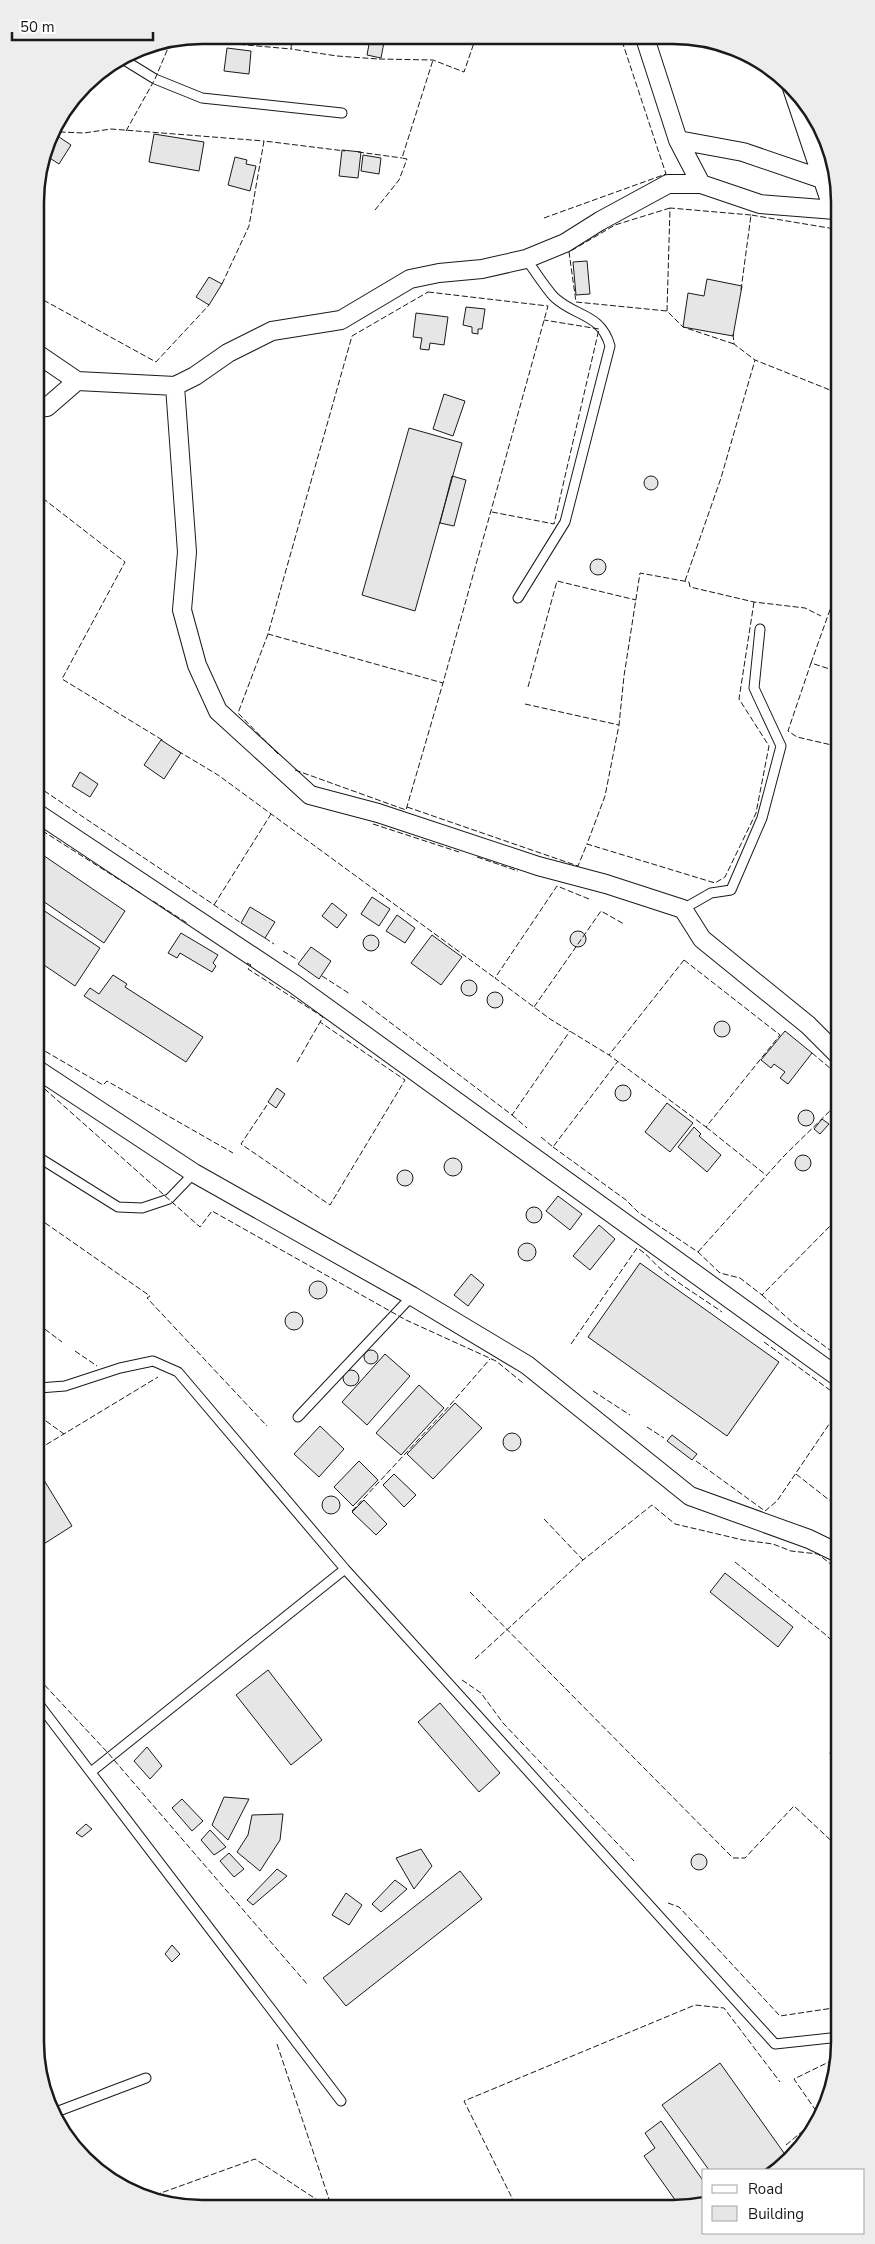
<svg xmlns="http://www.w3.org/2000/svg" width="875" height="2244" viewBox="0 0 875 2244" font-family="'Nunito Sans',sans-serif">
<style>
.building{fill:#e6e6e6;stroke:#1a1a1a}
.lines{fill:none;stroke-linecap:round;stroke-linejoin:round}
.lane-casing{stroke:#1a1a1a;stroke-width:11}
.street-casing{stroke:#1a1a1a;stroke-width:20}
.lane{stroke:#fff;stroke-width:9}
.street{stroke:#fff;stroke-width:18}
.fence{stroke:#1a1a1a;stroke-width:1;stroke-dasharray:6 2.5;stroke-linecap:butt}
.rim{fill:none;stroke:#1a1a1a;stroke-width:2.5}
</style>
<rect width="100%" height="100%" fill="#fff"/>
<path class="building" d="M370,39L384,42L381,58L367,55Z
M227,48L251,51L249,74L224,71Z
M154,134L204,142L199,171L149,162Z
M56,135L71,145L59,164L45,155L49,138L53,141Z
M342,150L361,152L358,178L339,176Z
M363,155L381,158L379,174L361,171Z
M235,157L247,160L246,164L256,166L250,191L228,185Z
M587,261L590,294L576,295L573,262Z
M209,277L222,284L209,305L196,297Z
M707,279L742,286L733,336L683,327L688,293L704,296Z
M466,307L485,309L482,329H478V334L472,333V327L463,325Z
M416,313L448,317L444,345L430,343L429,350L420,349L422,338L413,337Z
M444,394L465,401L453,436L433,429Z
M409,428L462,443L415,611L362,595Z
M452,476L466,480L454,526L440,523Z
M644 483a7 7 0 1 1 14 0a7 7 0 1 1-14 0Z
M590 567a8 8 0 1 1 16 0a8 8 0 1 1-16 0Z
M161,740L181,753L164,779L144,765Z
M80,772L98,784L90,797L72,786Z
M37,851L125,911L104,943L37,897Z
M372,897L390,909L379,926L361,914Z
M332,903L347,915L337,928L322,916Z
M37,906L100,948L75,986L38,961Z
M250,907L275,922L265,938L241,923Z
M397,915L415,928L405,943L386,931Z
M570 939a8 8 0 1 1 16 0a8 8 0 1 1-16 0Z
M181,933L218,955L213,963L216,966L212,972L180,953L177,958L168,953Z
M363 943a8 8 0 1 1 16 0a8 8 0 1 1-16 0Z
M432,935L462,957L441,985L411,963Z
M311,947L331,961L319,979L298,964Z
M113,975L127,984L125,987L203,1037L186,1062L84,996L90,988L99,994Z
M461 988a8 8 0 1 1 16 0a8 8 0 1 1-16 0Z
M487 1000a8 8 0 1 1 16 0a8 8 0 1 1-16 0Z
M714 1029a8 8 0 1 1 16 0a8 8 0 1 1-16 0Z
M785,1031L812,1053L788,1084L780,1078L785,1072L774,1064L771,1068L761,1060Z
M615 1093a8 8 0 1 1 16 0a8 8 0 1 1-16 0Z
M277,1088L285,1094L276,1108L268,1102Z
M667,1103L693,1123L670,1152L645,1132Z
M798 1118a8 8 0 1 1 16 0a8 8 0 1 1-16 0Z
M822,1119L829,1124L820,1134L814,1129Z
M694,1127L701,1134L699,1136L721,1155L707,1172L678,1147Z
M795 1163a8 8 0 1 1 16 0a8 8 0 1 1-16 0Z
M444 1167a9 9 0 1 1 18 0a9 9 0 1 1-18 0Z
M397 1178a8 8 0 1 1 16 0a8 8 0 1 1-16 0Z
M558,1196L582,1214L570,1230L546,1211Z
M526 1215a8 8 0 1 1 16 0a8 8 0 1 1-16 0Z
M599,1225L615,1239L590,1270L573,1256Z
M518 1252a9 9 0 1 1 18 0a9 9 0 1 1-18 0Z
M640,1263L779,1362L727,1436L588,1337Z
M471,1274L484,1285L468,1306L454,1295Z
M309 1290a9 9 0 1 1 18 0a9 9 0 1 1-18 0Z
M285 1321a9 9 0 1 1 18 0a9 9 0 1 1-18 0Z
M364 1357a7 7 0 1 1 14 0a7 7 0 1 1-14 0Z
M385,1354L410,1376L367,1425L342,1402Z
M343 1378a8 8 0 1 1 16 0a8 8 0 1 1-16 0Z
M419,1385L444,1408L401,1455L376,1433Z
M455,1403L482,1428L433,1479L407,1454Z
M838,1421V1434L833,1428Z
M320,1426L344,1449L319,1477L294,1454Z
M503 1442a9 9 0 1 1 18 0a9 9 0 1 1-18 0Z
M672,1435L697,1454L692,1460L667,1441Z
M359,1461L378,1480L353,1506L334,1487Z
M39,1472L72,1526L39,1547Z
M394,1474L416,1495L404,1507L383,1485Z
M322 1505a9 9 0 1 1 18 0a9 9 0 1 1-18 0Z
M364,1500L387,1524L376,1535L352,1512Z
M725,1573L793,1627L778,1647L710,1592Z
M268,1670L322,1740L291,1765L236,1695Z
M440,1703L500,1773L479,1792L418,1722Z
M838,1744L839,1760L837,1761L830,1754L832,1746Z
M147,1747L162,1766L150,1779L134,1761Z
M224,1797L249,1799L228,1840L212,1825Z
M182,1799L203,1821L192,1831L172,1808Z
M283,1814L280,1840L260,1871L237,1852L248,1835L252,1815Z
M86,1824L92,1829L82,1837L76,1833Z
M210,1830L226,1847L214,1855L201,1840Z
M421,1849L432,1866L414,1889L396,1858Z
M229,1853L244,1869L234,1877L220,1861Z
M691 1862a8 8 0 1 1 16 0a8 8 0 1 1-16 0Z
M277,1869L287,1876L253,1905L247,1900Z
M460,1871L482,1899L346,2006L323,1978Z
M395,1880L407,1889L381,1912L372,1904Z
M346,1893L362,1905L349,1925L332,1915Z
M172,1945L180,1954L172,1962L165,1954Z
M720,2063L789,2160L778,2170H709L662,2105Z
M661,2121L704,2182V2203L678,2204L644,2156L655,2148L645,2133Z"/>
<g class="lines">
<defs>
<path id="lane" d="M121,58L155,79L202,98L342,113
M518,598L565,522L610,346C601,313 575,317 554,297C544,286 535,271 526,259
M683,909L711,893L731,890L762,818L781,746L754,688L760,629
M38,1157L118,1207L142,1208L169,1199L194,1173
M39,1388L65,1386L120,1368L153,1361L178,1372L345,1569L775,2044L840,2037
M298,1417L412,1296
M40,1708L41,1707L341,2101
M91,1772L345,1569
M56,2112L146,2078"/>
<path id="street" d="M645,38L678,140L701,184
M790,82L833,210
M678,140L743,152L822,179
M36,353L77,381L175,386L195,376L228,353L272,331L341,320L410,279L439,273L482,269L526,259L565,243L600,221L668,184H701L760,204L835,210
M175,386L187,552L182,610L197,665L218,711L310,795L378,813L538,866L606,884L683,909L702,939L808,1025L837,1054
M36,408L47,407L77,381
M37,813L294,984L838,1377
M38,1070L194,1173L412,1296L527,1365L690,1496L809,1539L838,1553"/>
</defs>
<use href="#lane" class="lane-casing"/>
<use href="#street" class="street-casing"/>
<use href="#lane" class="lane"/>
<use href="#street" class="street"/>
<path class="fence" d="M292,36L291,49L337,56L378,59
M180,39L291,49
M381,45L382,36
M379,59L433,60L464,72L476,37
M54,125L61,132L84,133L111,129L264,141
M126,131L155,79L171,41
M358,152L402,158
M670,208L615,225L569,252L576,302L667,311L683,327L734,344
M375,210L399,180L407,159L402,158L433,60
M544,218L666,174L621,38
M222,284L249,226L264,141L345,151
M741,290L751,215L835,229
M428,292L548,306L443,683L268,634L352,336Z
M36,296L156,362L209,305
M667,311L670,208L751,215
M733,334L734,344L755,360L835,392
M36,493L125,562L62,679L164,741
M492,512L554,524L599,329L544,320
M685,581L721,478L755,360
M754,602L739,699L769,746L756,813L725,877L715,883L587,844L605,796L619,725L624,676L640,573L689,582L690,587L754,602L805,608L821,616
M268,634L238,713L279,755
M811,663L836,593
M836,671L811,663L788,731L797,737L836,746
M528,687L557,581L636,600
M525,704L619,725
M178,751L218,775L495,978
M295,770L406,810L443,683
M37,786L241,923
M407,807L578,866L587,844
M373,824L459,852
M37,836L41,830L142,894
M477,857L518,871
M589,899L557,886L495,978L550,1019L609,1055
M153,901L187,923
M214,905L271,814
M265,938L274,944
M283,951L298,960
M684,960L780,1035L706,1127L609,1055Z
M247,963L251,965L248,969L323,1017L296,1064
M322,976L350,994
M362,1001L512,1115L570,1031
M534,1007L601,911L624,924
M837,1022L831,1029L837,1035
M38,1047L103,1085L107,1081L233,1153
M812,1053L837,1074
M38,1083L200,1227L212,1211L406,1320L496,1361L523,1383
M267,1105L241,1144L330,1205L405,1080L320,1022
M512,1115L527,1128
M706,1127L766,1175
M541,1137L553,1147L618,1061
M553,1147L626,1200L638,1212L698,1252L720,1273L740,1278L762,1295L831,1225L837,1229
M38,1218L150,1296L147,1298L267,1426
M698,1252L783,1157L837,1104
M762,1295L793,1323L838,1356
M38,1324L62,1342
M764,1342L838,1396
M571,1344L637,1248C648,1254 654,1264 663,1271C682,1286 702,1298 722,1312
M75,1351L97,1366
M593,1391L630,1415
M39,1416L64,1434
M647,1427L664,1438
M39,1449L158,1377
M696,1461L765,1511L777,1501L838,1411
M796,1474L838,1507
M352,1511L444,1412L490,1359
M544,1519L583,1560
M735,1562L826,1635L839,1648
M470,1592L733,1858H745L794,1806L839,1848
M475,1659L583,1560L652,1505L675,1524L743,1540L773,1544L791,1551L818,1554L838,1570
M39,1679L108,1753L307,1984
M462,1680L481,1693L503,1723L634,1861
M668,1903L679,1907L780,2016L840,2007
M277,2044L331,2205
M821,2118L794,2079L839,2057
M786,2145L804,2130L809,2137
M147,2198L255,2159L325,2205
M515,2204L464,2101L695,2005L724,2008L780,2082"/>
</g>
<path d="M0 0H875V2244H0ZM202 44H673A158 158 0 0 1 831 202V2042A158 158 0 0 1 673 2200H202A158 158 0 0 1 44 2042V202A158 158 0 0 1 202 44Z" fill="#ededed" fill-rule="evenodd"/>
<path class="rim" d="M202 44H673A158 158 0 0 1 831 202V2042A158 158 0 0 1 673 2200H202A158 158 0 0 1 44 2042V202A158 158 0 0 1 202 44Z"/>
<rect x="702" y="2169" width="162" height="65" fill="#ffffff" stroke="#a3a3a3"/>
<rect x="712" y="2185" width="25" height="8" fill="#ffffff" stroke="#a3a3a3"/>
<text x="748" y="2194" font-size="15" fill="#1a1a1a">Road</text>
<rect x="712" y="2206" width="25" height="15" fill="#e6e6e6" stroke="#a3a3a3"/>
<text x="748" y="2219" font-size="15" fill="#1a1a1a">Building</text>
<path d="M12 32v8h141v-8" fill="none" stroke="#1a1a1a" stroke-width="2.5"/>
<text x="20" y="32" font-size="15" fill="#1a1a1a" stroke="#ffffff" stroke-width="4" paint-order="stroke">50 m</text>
</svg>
